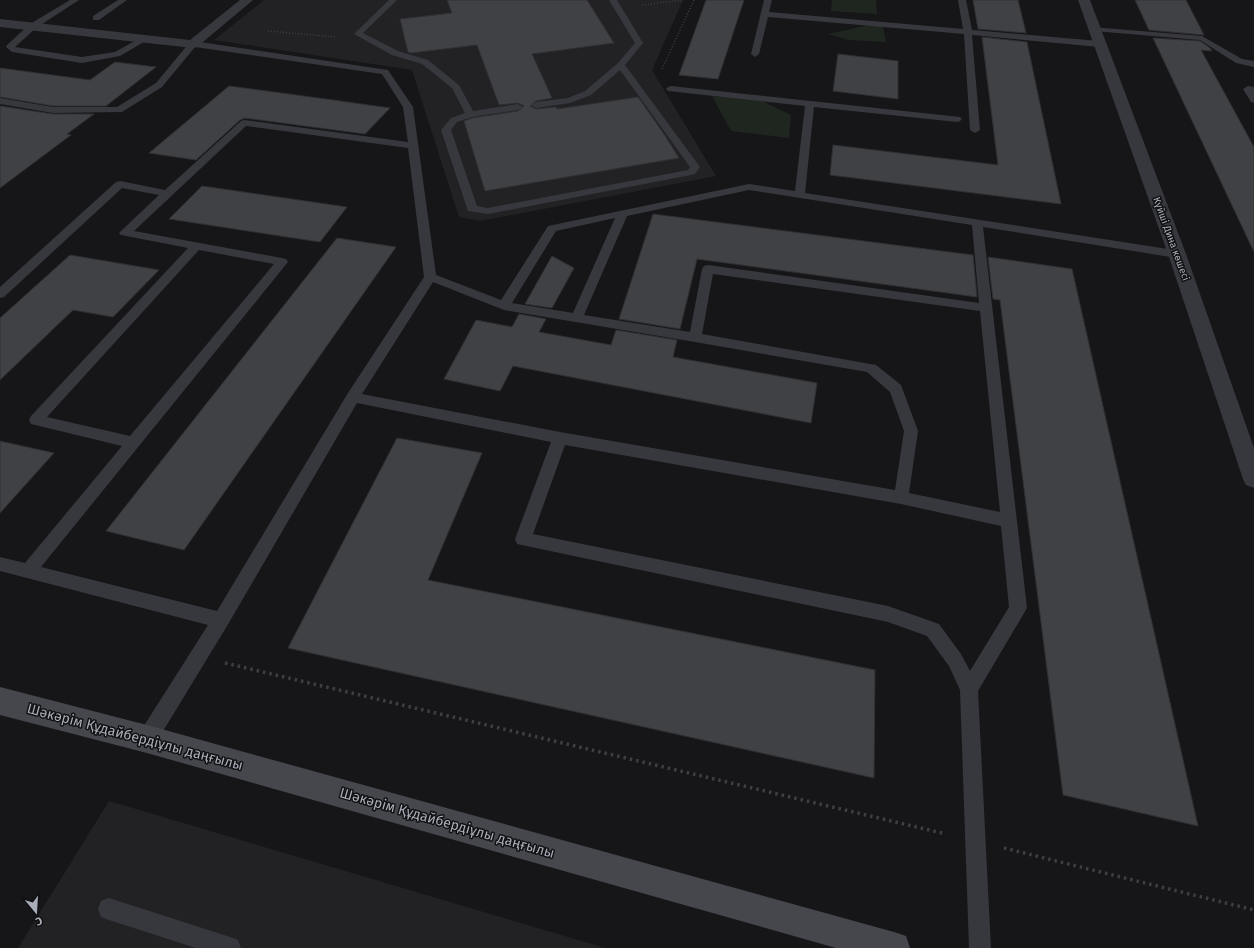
<svg xmlns="http://www.w3.org/2000/svg" width="1254" height="948" viewBox="0 0 1254 948" font-family="'Fira Sans',sans-serif">
<style>
.built{fill:#222225}
.green{fill:#1e261f}
.building{fill:#404145;stroke:#303034}
.lines{fill:none;stroke-linecap:round;stroke-linejoin:round}
.path-far1{stroke:#3d3f44;stroke-width:1.5;stroke-dasharray:1 2;stroke-linecap:butt}
.path{stroke:#3d3f44;stroke-width:3.5;stroke-dasharray:2.5 4;stroke-linecap:butt}
.service{fill:#37383d;fill-rule:evenodd}
.minor{fill:#37383d;fill-rule:evenodd}
.secondary{fill:#45474d;fill-rule:evenodd}
.labels{text-anchor:middle;dominant-baseline:central;stroke-width:3;stroke-linejoin:round;paint-order:stroke}
.far-street-label{font-size:10px;fill:#a8adb8;stroke:#111113}
.near-street-label{font-size:14px;fill:#a8adb8;stroke:#111113}
</style>
<rect width="100%" height="100%" fill="#161618"/>
<path class="built" d="M264,0H683L652,70L716,176L480,221L459,217L412,70L214,40Z
M109,801L605,948H18Z"/>
<path class="green" d="M832,0H876L877,14L831,11Z
M882,22L886,42L848,40L828,34Z
M712,96L762,101L791,115L789,138L731,131Z"/>
<path class="building" d="M447,0H587L614,43L532,54L552,98L536,101L530,106L536,109L556,107L557,109L638,97L664,134L679,158L485,191L464,121L472,118L518,111L524,106L518,103L499,105L477,45L411,53L408,52L400,19L452,13Z
M706,0H744L718,79L679,75Z
M973,0H1018L1026,33L978,29Z
M1135,0H1186L1204,35L1149,30Z
M982,37L1027,42L1061,204L830,175L833,145L998,165Z
M1153,38L1200,41L1210,48L1212,51L1201,50L1254,147V252Z
M838,54L898,61V99L833,91Z
M115,62L156,67L106,106H53L0,97V68L90,80Z
M229,86L326,99L390,108L365,134L245,118L240,120L196,160L149,153Z
M0,106L53,114H94L67,134L71,135L0,188Z
M202,186L347,207L320,242L169,219Z
M653,214L973,255L977,297L697,259L680,329L619,319Z
M337,238L396,247L184,550L106,531Z
M70,255L159,270L113,317L73,310L0,380V318Z
M552,256L574,268L552,308L525,304Z
M988,257L1072,269L1198,826L1063,795L1000,300L993,299Z
M519,314L546,319L539,332L611,345L616,330L677,340L673,357L817,383L811,423L513,366L500,391L444,379L476,320L512,327Z
M397,438L482,453L428,580L875,670L874,778L288,648Z
M0,441L54,453L0,513Z"/>
<g class="lines">
<path class="path-far1" d="M642,5L682,0
M268,31L335,37
M662,69L694,0"/>
<path class="path" d="M225,663L946,834
M1004,848L1254,910"/>
<path class="service" d="M70,0H79L36,28L15,47L82,57L115,52L142,37H145L149,39L120,56L82,63L12,52L6,47L7,45L30,24Z
M118,0H127L99,20H93V16Z
M389,0H397L363,33L398,51L428,60L459,85L473,111L518,104L523,107L518,110L472,117L457,122L451,130L477,206L488,208L688,170L690,167L620,70L591,95L570,103L536,108L531,105L536,102L568,98L585,91L618,63L635,43L609,0H617L643,43L625,65L700,167L695,174L691,175L488,214L468,211L441,130L451,118L465,113L452,88L422,64L392,55L354,34Z
M764,0H772L769,12L963,29L958,0H966L972,30L1099,41L1103,44L1099,47L972,35L980,130L975,133L970,130L964,34L768,17L759,54L755,57L751,54Z
M1091,27L1202,36L1242,59L1254,61V67L1236,63L1200,40L1094,31L1090,29Z
M193,41L388,70L413,107L436,275L501,300L548,226L749,184L795,191L805,106L668,91L666,89L668,87L671,86L960,117L962,119L960,121L957,122L814,107L805,193L1181,251L1183,254L1181,257L1177,258L983,227L1027,608L978,691L991,948H969L960,690L949,666L927,636L888,622L517,544L515,539L551,442L357,403L227,626L154,746L147,749L140,746L137,739L140,732L208,625L0,571V557L25,563L122,446L31,424L29,420L31,416L188,248L121,235L119,233L121,231L159,195L122,188L4,297L0,298V287L116,182L120,181L165,190L241,121L244,120L408,142L403,107L382,74L195,47L162,87L122,112L53,113L0,104V98L53,107H117L156,83L190,42ZM246,126L408,148L424,277L348,393L217,611L41,567L288,262L286,259L282,258L134,231ZM749,190L972,225L979,303L708,265L704,266L702,269L690,332L584,315L627,216ZM615,218L573,313L512,303L556,231ZM199,250L274,264L130,436L47,417ZM713,274L980,311L1000,512L909,493L918,431L901,385L876,365L702,334ZM433,282L504,310L695,342L867,372L890,392L904,431L895,490L560,432L362,394ZM565,445L901,504L1001,526L1009,607L970,671L961,654L939,624L888,606L533,534Z
M1248,86L1254,87V103L1251,102L1243,89Z
M109,898L230,937L238,940L241,948H196L109,920L101,917L98,909L101,901Z"/>
<path class="minor" d="M240,0H253L197,47L193,48L0,27V19L190,40Z
M1078,0H1090L1186,254L1254,448V488L1246,485L1243,479L1168,254Z"/>
<path class="secondary" d="M0,687L147,725L894,932L906,936L910,948H836L147,753L0,715Z"/>
</g>
<g class="labels">
<g class="far-street-label">
<text transform="translate(1171 239) rotate(70)">Күйші Дина көшесі</text>
</g>
<g class="near-street-label">
<text transform="translate(135 737) rotate(15)">Шәкәрім Құдайбердіұлы даңғылы</text>
<text transform="translate(447 823) rotate(16)">Шәкәрім Құдайбердіұлы даңғылы</text>
</g>
</g>
<g transform="translate(36 912) rotate(162)" stroke="#111113" stroke-width="3" paint-order="stroke">
<path d="M0-3L7 15L0 10L-7 15Z" fill="#a8adb8"/>
<text y="-6" font-size="11" font-weight="bold" text-anchor="middle" fill="#a8adb8">С</text>
</g>
</svg>
